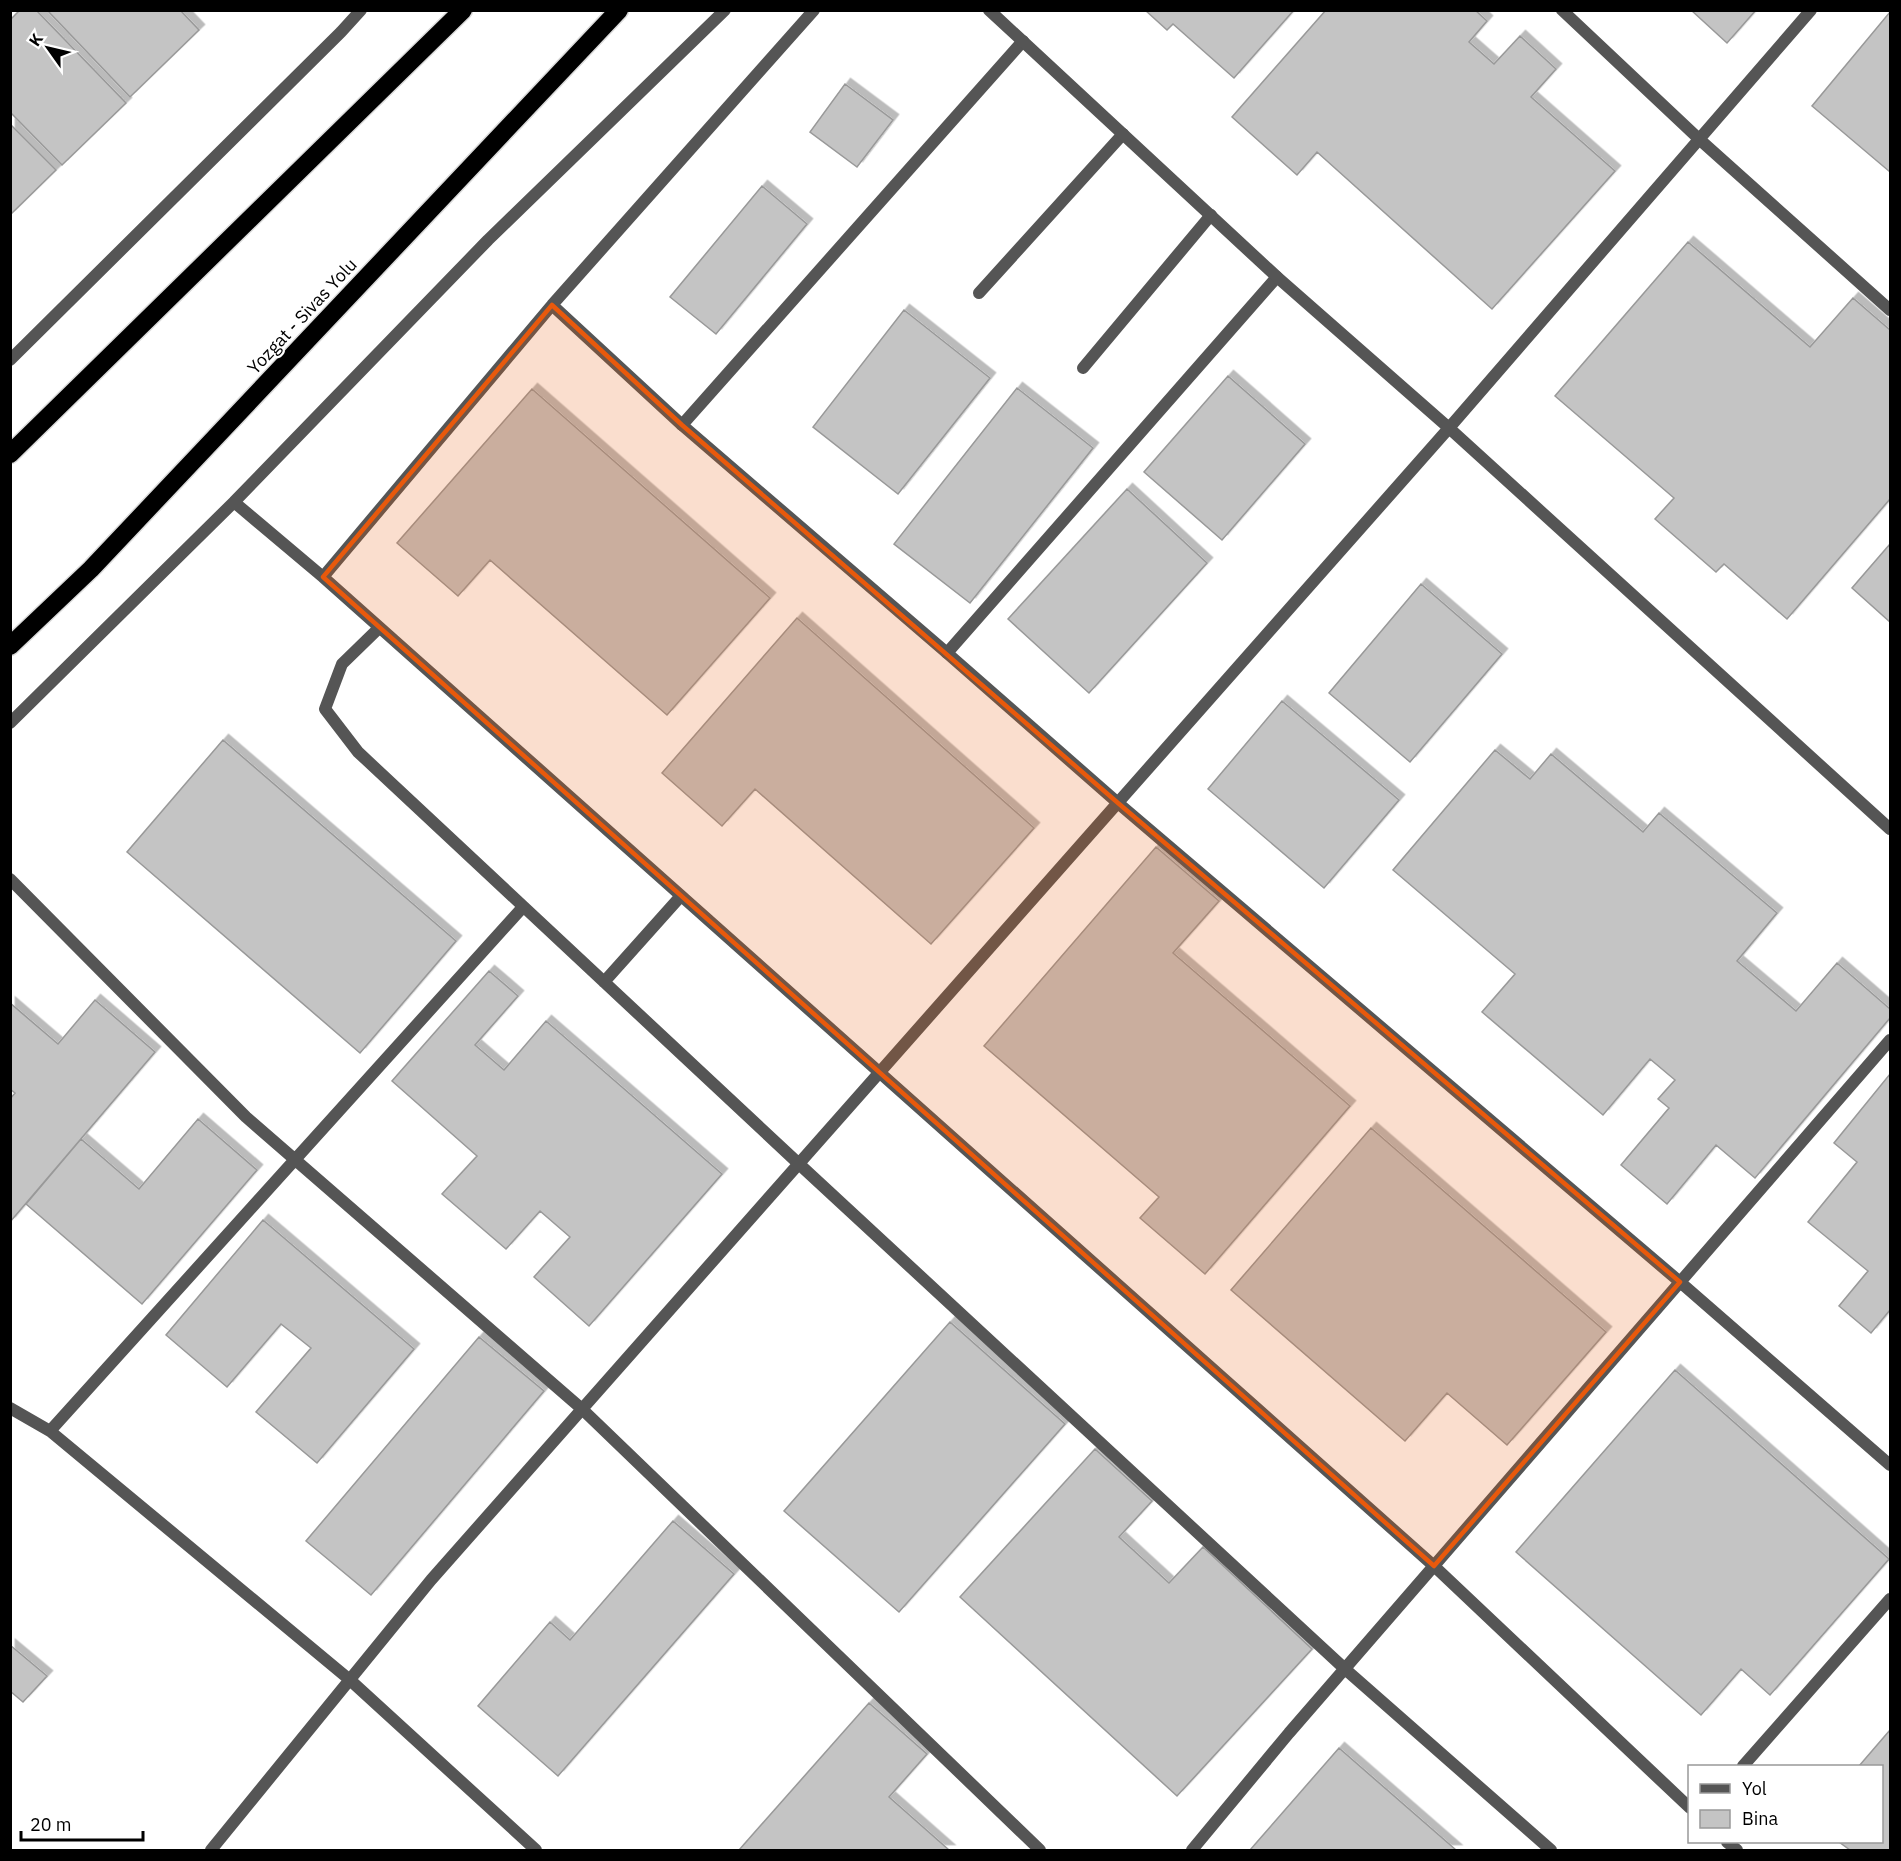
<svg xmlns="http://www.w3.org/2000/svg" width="1901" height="1861" viewBox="0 0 1901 1861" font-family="'IBM Plex Sans',sans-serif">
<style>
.building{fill:#c4c4c4;stroke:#999;stroke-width:1.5;filter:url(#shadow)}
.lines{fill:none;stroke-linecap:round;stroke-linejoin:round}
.highway-casing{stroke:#dbdbdb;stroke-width:21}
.lane{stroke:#555;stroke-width:12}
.street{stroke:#555;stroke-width:12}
.highway{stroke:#000;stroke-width:18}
.marked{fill:#e8590c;fill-opacity:0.2;stroke:#e8590c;stroke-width:4.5;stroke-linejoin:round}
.labels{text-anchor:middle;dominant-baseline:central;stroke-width:4.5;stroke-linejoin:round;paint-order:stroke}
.street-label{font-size:18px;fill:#000;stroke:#fff}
</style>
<defs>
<filter id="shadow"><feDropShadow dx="5.5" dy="-5.5" stdDeviation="0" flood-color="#0004"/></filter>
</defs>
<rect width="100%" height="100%" fill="#fff"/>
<path class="building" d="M20,10H36L126,103L62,165L10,112V20Z
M47,10H180L199,30L130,97Z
M1145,10H1294L1234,78L1173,24L1167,30Z
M1326,10H1475L1487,21L1469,42L1494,64L1520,36L1556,69L1531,97L1615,171L1492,309L1317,152L1297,175L1232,117Z
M1691,10H1756L1727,43Z
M1890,12V172L1812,106Z
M845,84L893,120L857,167L810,132Z
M10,124L56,170L10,215Z
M762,186L807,224L716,334L670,297Z
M1688,242L1810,347L1853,298L1890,330V499L1787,619L1724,564L1716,572L1655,519L1674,498L1555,396Z
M904,310L990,378L898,494L813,427Z
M1228,376L1305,444L1222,540L1144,472Z
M1017,388L1093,448L970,603L894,544Z
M532,389L770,598L667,715L490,560L458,596L397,543Z
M1127,489L1207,563L1089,693L1008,619Z
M1890,544V622L1852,588Z
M1421,584L1502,654L1410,762L1329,693Z
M797,618L1034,828L931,944L755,789L722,826L662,773Z
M1282,701L1399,800L1324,888L1208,789Z
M223,740L456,941L360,1053L127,852Z
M1495,750L1530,779L1551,754L1643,832L1659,813L1777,913L1737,961L1796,1011L1837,963L1890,1009V1018L1755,1178L1716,1145L1667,1204L1621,1165L1669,1108L1658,1099L1675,1080L1650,1059L1603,1115L1482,1012L1515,974L1393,870Z
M1156,847L1219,901L1173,953L1350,1106L1205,1274L1140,1218L1159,1197L984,1046Z
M489,971L518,996L475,1045L504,1070L546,1021L722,1174L589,1326L534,1277L570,1237L540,1211L506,1249L442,1194L477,1156L392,1081Z
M95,1000L155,1052L10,1222V1099L15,1093L10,1089V1003L58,1044Z
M1890,1074V1310L1871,1333L1839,1306L1868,1271L1808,1222L1857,1162L1834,1143Z
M198,1119L257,1170L142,1304L26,1204L81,1139L139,1189Z
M1371,1128L1606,1332L1507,1445L1447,1393L1405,1441L1231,1290Z
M263,1220L414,1349L317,1463L256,1412L311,1348L281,1324L227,1387L166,1335Z
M950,1322L1065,1424L899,1612L784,1511Z
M479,1337L544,1391L371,1595L306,1541Z
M1675,1370L1889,1559L1770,1695L1741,1669L1701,1715L1516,1552Z
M1095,1449L1152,1501L1119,1537L1169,1583L1203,1547L1312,1649L1177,1796L960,1597Z
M673,1521L734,1574L558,1776L478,1706L550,1622L570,1640Z
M10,1645L47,1676L23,1702L10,1691Z
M869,1703L927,1754L889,1797L949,1850H739Z
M1890,1730V1850H1850L1839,1842H1882V1766H1859Z
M1339,1748L1456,1850H1250Z"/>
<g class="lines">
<defs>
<path id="highway" d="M10,454L463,10
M10,646L91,569L619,10"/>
</defs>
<use href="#highway" class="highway-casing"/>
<path class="lane" d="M979,293L1123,134
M1083,368L1211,215
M682,425L1023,41
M947,653L1277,277"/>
<path class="street" d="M989,10L1277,277L1449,428L1890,829
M1562,10L1699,139L1890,310
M552,305L682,425L947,653L1118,803L1680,1282L1890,1465
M10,360L341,32L361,10
M234,502L323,577L1434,1566L1690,1808
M323,577L552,305L814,10
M379,628L342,664L325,709L358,752L799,1164L1345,1669L1551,1850
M10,723L234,502L488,240L725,10
M10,879L246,1117L582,1409L1040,1850
M604,982L680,897
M10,1408L50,1431L350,1680L536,1850
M50,1431L523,907
M1743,1766L1890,1599
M1727,1842L1737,1850
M211,1850L431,1580L1449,428L1811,10
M1192,1850L1289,1733L1890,1040"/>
<use href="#highway" class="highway"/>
</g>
<path class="marked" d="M552,305L682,425L1118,803L1680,1282L1434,1566L323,577Z"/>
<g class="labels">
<g class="street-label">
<text transform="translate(302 316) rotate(-47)">Yozgat - Sivas Yolu</text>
</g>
</g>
<rect width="1901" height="1861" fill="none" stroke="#000000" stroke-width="24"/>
<rect x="1688" y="1765" width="195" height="78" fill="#ffffff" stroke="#999999" stroke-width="1.5"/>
<rect x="1700" y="1784" width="30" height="9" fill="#555555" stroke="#999999" stroke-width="1.5"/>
<text x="1742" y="1795" font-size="18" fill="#000000">Yol</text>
<rect x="1700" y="1810" width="30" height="18" fill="#c4c4c4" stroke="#999999" stroke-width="1.5"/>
<text x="1742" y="1825" font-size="18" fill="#000000">Bina</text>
<g transform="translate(48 48) rotate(304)" stroke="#ffffff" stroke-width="4.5" paint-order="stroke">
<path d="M0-4.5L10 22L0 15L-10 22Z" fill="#000000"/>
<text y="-9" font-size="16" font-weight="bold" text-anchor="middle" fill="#000000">K</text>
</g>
<path d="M21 1831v9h122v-9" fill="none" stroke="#000000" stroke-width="3"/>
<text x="30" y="1831" font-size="18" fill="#000000" stroke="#ffffff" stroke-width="4.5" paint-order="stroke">20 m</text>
</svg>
